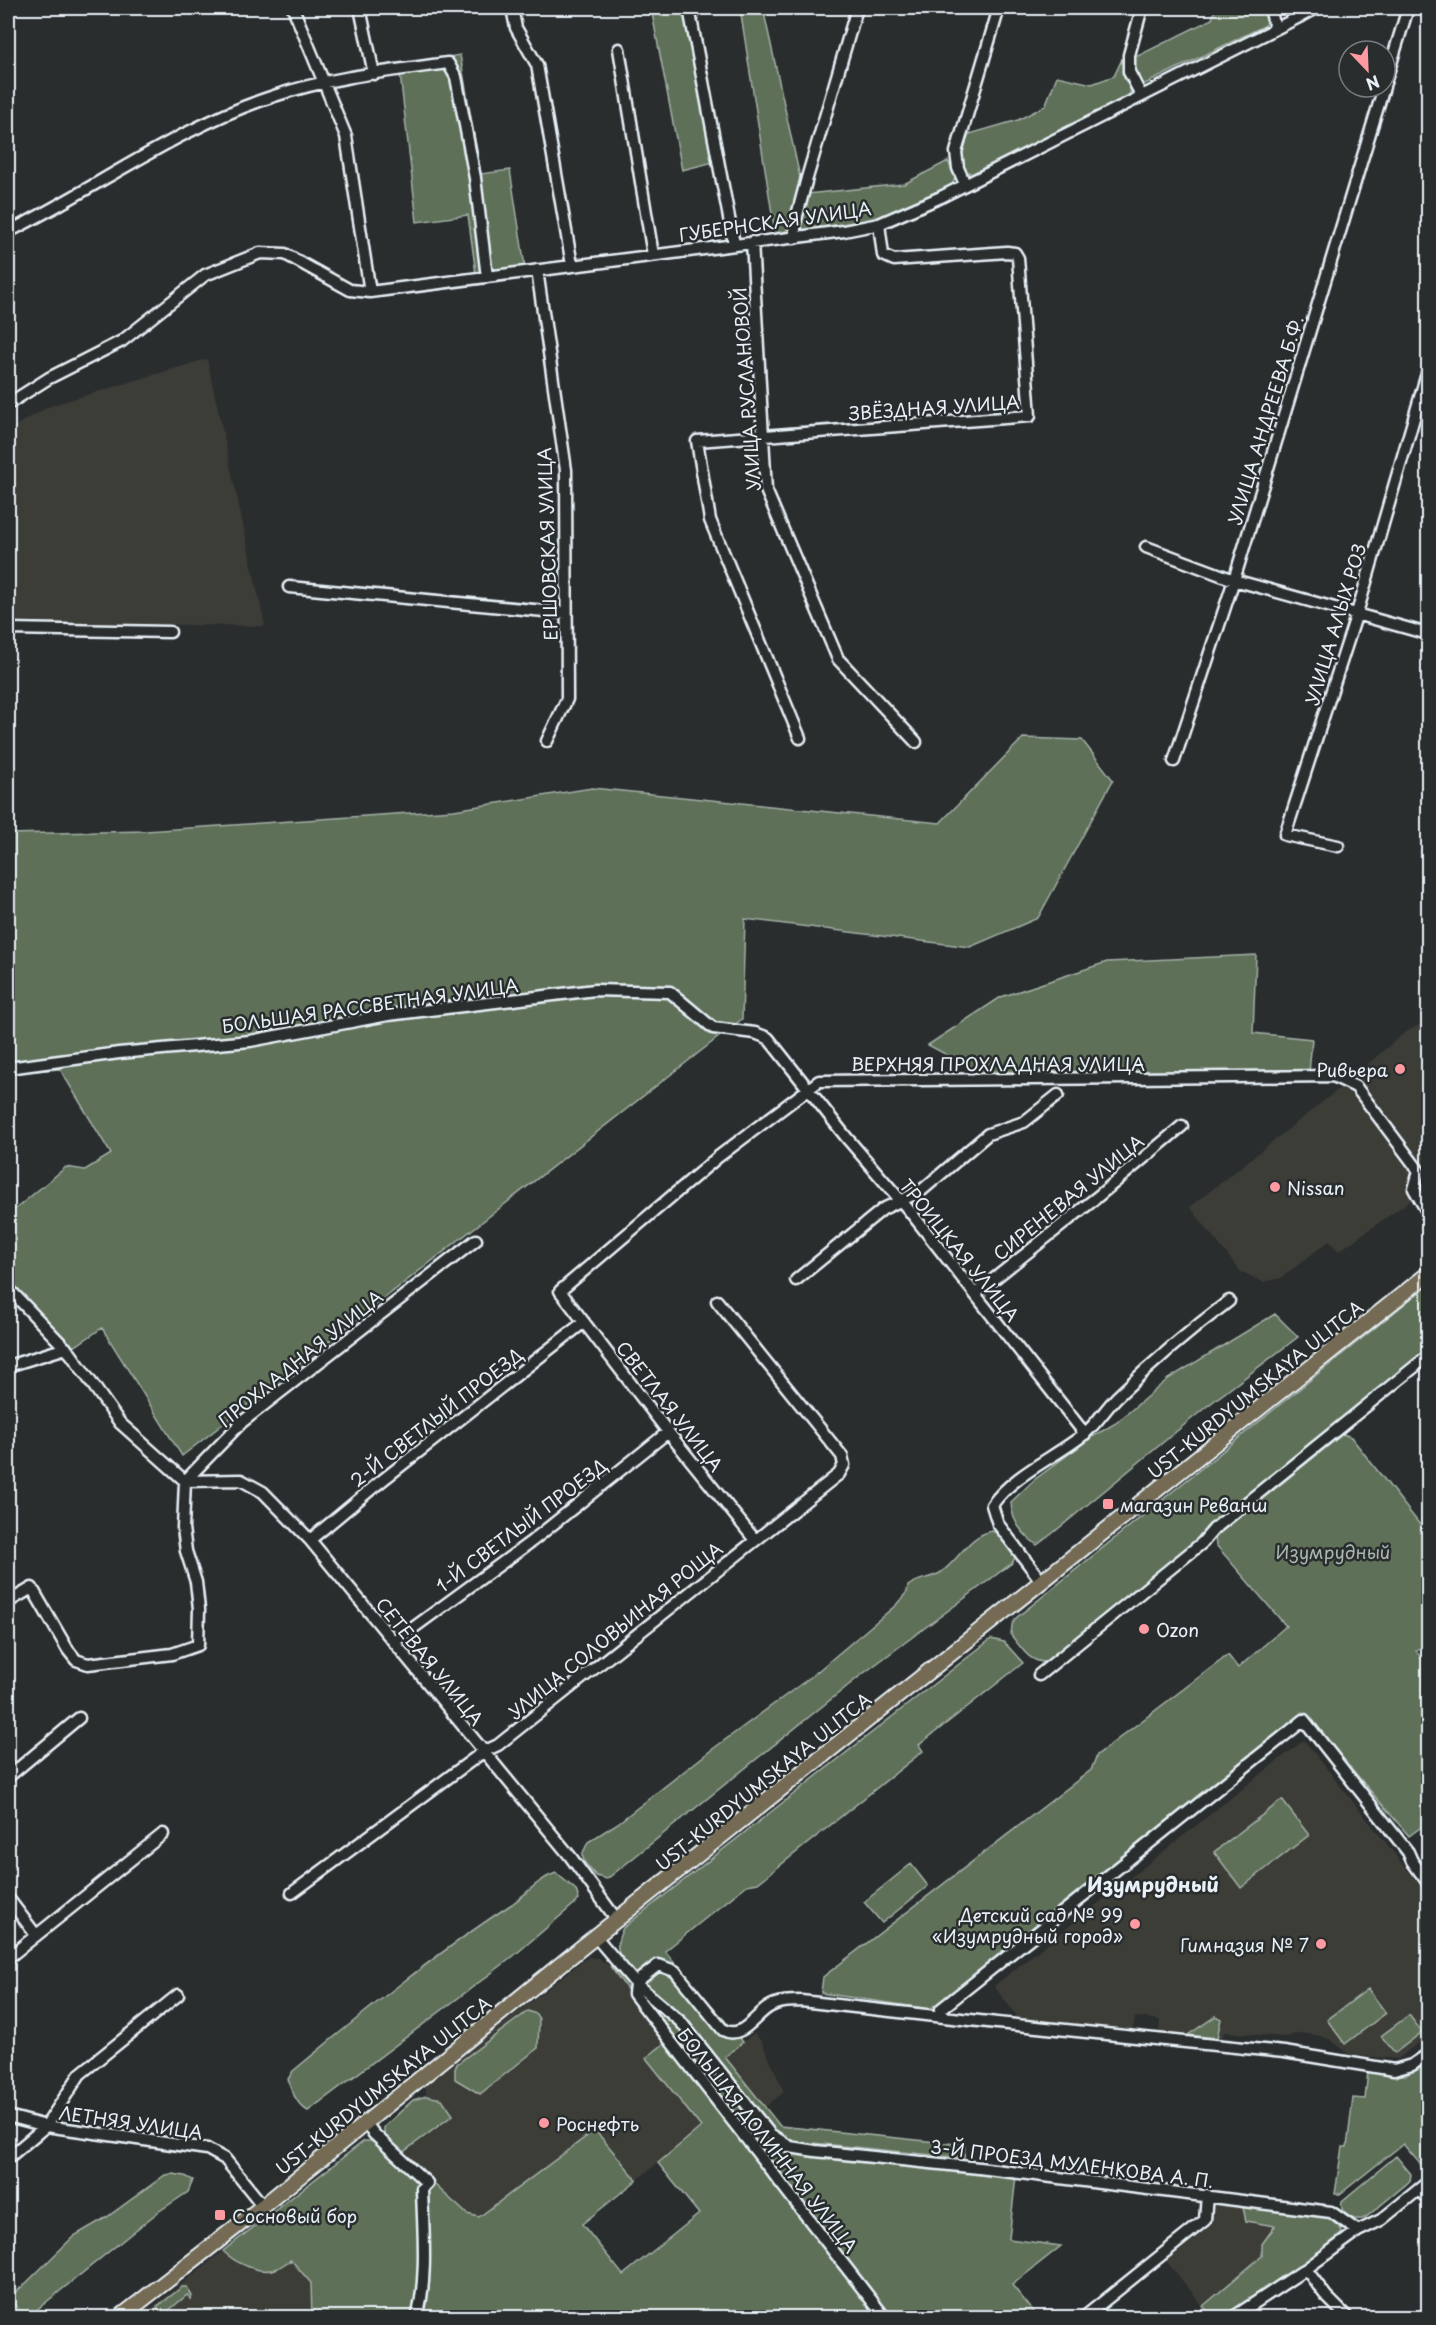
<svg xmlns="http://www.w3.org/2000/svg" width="1436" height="2325" viewBox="0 0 1436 2325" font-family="'Playpen Sans',sans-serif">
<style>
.built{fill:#3d3c38}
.green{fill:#5e7059;stroke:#a3b0a8;stroke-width:1.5}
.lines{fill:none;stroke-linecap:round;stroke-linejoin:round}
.minor-casing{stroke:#e8f1f8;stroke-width:15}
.major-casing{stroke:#e8f1f8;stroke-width:18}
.minor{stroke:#2a2d2e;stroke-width:10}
.major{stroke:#746b52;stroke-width:14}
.poi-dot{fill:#ff9aa2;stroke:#2a2d2e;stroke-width:2}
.labels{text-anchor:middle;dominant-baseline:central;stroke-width:5;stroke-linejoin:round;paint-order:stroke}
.street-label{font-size:18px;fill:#e8f1f8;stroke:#2a2d2e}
.poi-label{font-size:18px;fill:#e8f1f8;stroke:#2a2d2e;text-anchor:start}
.park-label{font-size:18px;fill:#aab7b0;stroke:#2a2d2e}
.neighbourhood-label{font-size:20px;font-weight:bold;fill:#e8f1f8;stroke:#2a2d2e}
</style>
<rect width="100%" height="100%" fill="#2a2d2e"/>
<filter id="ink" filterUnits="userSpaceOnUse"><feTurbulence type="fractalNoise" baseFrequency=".0167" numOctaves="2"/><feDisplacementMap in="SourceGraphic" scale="12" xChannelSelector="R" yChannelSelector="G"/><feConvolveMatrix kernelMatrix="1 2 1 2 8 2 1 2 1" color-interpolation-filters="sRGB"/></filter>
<g filter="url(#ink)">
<path class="built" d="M207,359L265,626L8,622V430L50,406Z
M1428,1020V1188L1339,1251L1329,1241L1281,1278L1263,1282L1240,1271L1190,1207L1340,1088L1404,1033Z
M1304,1740L1428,1896V2035L1398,2059L1350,2055L1331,2040L1317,2035L1299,2033L1286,2037L1224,2032L1222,2038H1217L1221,2019L1216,2016L1188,2035L1159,2033L1160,2020L1135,2017L1133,2030L1019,2019L994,1986Z
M588,1957L598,1958L610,1966L666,2042L646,2059L701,2127L637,2180L595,2130L479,2217L467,2214L402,2153L453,2115L434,2096H426V2084Z
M754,2033L762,2042L784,2092L765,2107L725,2057Z
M1215,2203L1243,2207L1246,2221L1275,2225L1262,2244V2256L1203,2306L1163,2257L1212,2219Z
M223,2251L228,2256L276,2269L291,2259L311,2283L312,2317L139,2318Z"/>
<path class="green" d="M651,8H685L714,162L682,170Z
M740,8H763L801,182L789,228L784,232L775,233Z
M1215,8H1267C1265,14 1268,19 1266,25L1141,86L1133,70V55L1136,57L1212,19Z
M460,55L481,174L510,170L525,267L476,274L468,215L417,222L399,65Z
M1124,55L1125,74L1131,91L1128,96L971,174C956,165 962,149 966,135L1018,120L1045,106L1057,76L1092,84L1114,76Z
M948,161L955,178L952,185L878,218L804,230L798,221L807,194L904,184Z
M1023,738L1082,740L1113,780L1038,918L970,947L745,919L742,1019L182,1456L102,1328L74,1347L8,1286V1215L66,1167L85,1170L111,1154L60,1069L8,1073V834L146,831L454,810L592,788L940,823Z
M1256,955L1253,1033L1312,1039L1309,1073L977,1071L928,1045L1001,997L1107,962Z
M1428,1285V1351L1046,1662C1029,1663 1021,1647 1011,1635L1012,1625L1016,1618Z
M1275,1314L1298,1337L1206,1407L1053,1533L1037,1545C1022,1534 1011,1521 1011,1502L1034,1480L1092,1437L1116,1423L1168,1379Z
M1343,1434L1351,1437L1428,1535V1641L1416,1651L1428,1666V1822L1409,1836L1303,1712L930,2009L821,1993L823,1977L1091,1770L1097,1755L1228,1655L1238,1668L1286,1626L1216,1545L1215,1537Z
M992,1531L1000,1535L1016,1556L1012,1563L860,1676L607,1879L596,1876L585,1863L582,1855L588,1842L618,1823L710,1751L812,1676L896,1605L907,1592L908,1586C918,1578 929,1579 940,1573C959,1561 967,1536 992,1531Z
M991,1639L1004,1642L1023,1663L919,1745L923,1751L758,1883L747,1885L665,1951L743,2042L725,2057L780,2126L965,2145L964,2158L792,2141L776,2132C746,2095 717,2054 685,2020C665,1999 636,1983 621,1958C615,1947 618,1939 623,1928Z
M1282,1800L1309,1835L1241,1888L1214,1852Z
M911,1864L928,1886L882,1923L864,1902Z
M556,1873L576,1890L579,1900L510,1959L308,2111C297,2105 291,2090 288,2079L293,2071C363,2013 435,1954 512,1904C528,1893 538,1879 556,1873Z
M610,1966L679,2026L776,2143L1016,2176L1009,2239L1061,2246L1012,2285L1038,2317H993L988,2311L979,2318H421L426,2193L435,2185L467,2214L479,2217L595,2130L637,2180L582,2224L623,2275L699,2214L658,2163L701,2127L646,2058L666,2042Z
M1368,1989L1386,2013L1345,2044L1327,2020Z
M528,2011L536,2014L539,2019L538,2048L480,2094L455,2079V2069L457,2064Z
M1409,2015L1422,2032L1395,2053L1381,2036Z
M1216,2016L1221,2019L1217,2038L1188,2035Z
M1428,2062V2163L1421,2165L1403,2144L1340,2194H1335L1342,2147H1347L1353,2098L1365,2099L1368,2071L1406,2075Z
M426,2096L442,2099L453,2115L402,2153L384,2137V2127L413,2100Z
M364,2141H375L415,2179L419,2191L418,2275L412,2317H312L311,2283L291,2260C287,2262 282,2266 278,2268C262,2276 235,2263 223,2251Z
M1396,2156L1411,2174L1410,2181L1365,2218C1353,2222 1339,2215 1342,2201Z
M173,2174L185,2176L193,2180L188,2192L158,2212L34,2312L26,2317L8,2298L23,2286L74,2236L107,2217L165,2175Z
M1243,2207L1328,2217L1341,2229L1342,2233L1303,2266L1223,2317H1212L1203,2306L1262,2256V2244L1275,2226L1246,2221Z
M182,2287H187L192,2296L191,2299L187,2295L168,2311L171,2315H160L157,2307Z"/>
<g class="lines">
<defs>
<path id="minor" d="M293,8L346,136L370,292
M360,8L374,74
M512,8L516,28L537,65L572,265
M689,8L734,244
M1272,8L1271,12L1275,28
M619,49L653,255
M1385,83L1408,8
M1141,95L1129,72V55L1142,8
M965,184L958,168L956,152L999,8
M8,232C97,188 178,127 274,96C331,77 389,71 448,63L456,77L475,178L487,277
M795,238V223L807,178L857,8
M752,242L766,490L838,659L916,742
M537,270L566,470L567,699L547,741
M8,404L49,378L122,341L205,275L260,253L285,254L350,290L370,292L844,231L879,224L941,197L1317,8
M1146,547L1234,580L1428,634
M289,587L566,613
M8,629L170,632
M800,738L710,520L697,441L1030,416L1018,258L1015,253L1007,252L894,260L883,255L879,224
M1174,761L1234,580L1384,87
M1338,846L1285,835L1357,613L1428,370
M1428,852V851
M8,1068L119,1053L250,1041L388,1015L595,990L670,992L713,1028L755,1033L768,1038L846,1137L908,1209L1085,1434
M796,1280L883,1209L921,1191L988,1134L1024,1122L1058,1095
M8,1288L71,1354L120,1423L185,1481L241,1480L263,1492L310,1540L570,1856L617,1920
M975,1294L1096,1198L1182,1126
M8,1366L66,1348
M310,1540L375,1486L584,1322
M755,1540L668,1432L560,1291L718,1157L819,1081L1333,1076L1356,1087L1419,1171L1414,1189L1428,1213
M1042,1582L998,1524L992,1505C1014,1474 1054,1458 1083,1435C1096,1425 1105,1409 1117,1397C1153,1362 1189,1331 1229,1301
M8,1602L32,1588L68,1650L76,1660L88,1664L172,1654L198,1645L199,1609L196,1582L186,1551L183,1528L185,1481L242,1422L476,1240
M394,1642L532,1541L668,1432
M1039,1675L1202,1543L1214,1529L1428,1356
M8,1777L79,1718
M292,1893L483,1752L498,1745L839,1474L844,1465L842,1456L717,1301
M8,1898L36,1935
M596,1937L635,1983L681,2022L770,2134L790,2147L815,2151L979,2168L1331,2212L1358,2231
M8,1958L163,1834
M635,1983L658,1965L675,1971L723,2030C742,2040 754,2016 769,2007C779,2001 791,2001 801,2001L997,2023L1284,2052L1394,2070L1412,2065L1428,2054
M635,1983L634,1994L883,2315
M942,2016L941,2009L1304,1720L1408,1852L1412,1861L1428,1883
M8,2116L46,2126L207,2149L225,2159L263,2206
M365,2122L374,2134L427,2183L422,2188C423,2230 428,2276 417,2318
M8,2158L46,2126L80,2074L178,1995
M1419,2189L1428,2200
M1306,2269L1326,2296L1348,2318
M1083,2318L1205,2220L1207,2195
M1232,2318L1306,2269L1358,2231L1381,2220L1428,2182"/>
<path id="major" d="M119,2318L263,2206L581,1948L1428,1274"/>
</defs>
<use href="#minor" class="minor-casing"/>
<use href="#major" class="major-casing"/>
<use href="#minor" class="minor"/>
<use href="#major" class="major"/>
</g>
</g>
<g class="poi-dot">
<circle cx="1400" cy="1069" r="6"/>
<circle cx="1275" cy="1187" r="6"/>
<rect x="1102" y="1498" width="12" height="12" rx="3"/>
<circle cx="1144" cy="1629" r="6"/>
<circle cx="1135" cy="1924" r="6"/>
<circle cx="1321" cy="1944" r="6"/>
<circle cx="544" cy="2123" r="6"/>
<rect x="214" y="2209" width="12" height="12" rx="3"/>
</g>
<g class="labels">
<g class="street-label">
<text transform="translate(775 221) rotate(-8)">ГУБЕРНСКАЯ УЛИЦА</text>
<text transform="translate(746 389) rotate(-94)">УЛИЦА РУСЛАНОВОЙ</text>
<text transform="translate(934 407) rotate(-4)">ЗВЁЗДНАЯ УЛИЦА</text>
<text transform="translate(1265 420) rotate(-73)">УЛИЦА АНДРЕЕВА Б.Ф.</text>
<text transform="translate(547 544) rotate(-92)">ЕРШОВСКАЯ УЛИЦА</text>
<text transform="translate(1335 624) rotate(-73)">УЛИЦА АЛЫХ РОЗ</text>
<text transform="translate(370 1005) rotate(-8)">БОЛЬШАЯ РАССВЕТНАЯ УЛИЦА</text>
<text x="998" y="1063">ВЕРХНЯЯ ПРОХЛАДНАЯ УЛИЦА</text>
<text transform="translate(1068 1197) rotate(-39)">СИРЕНЕВАЯ УЛИЦА</text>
<text transform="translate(960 1250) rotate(51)">ТРОИЦКАЯ УЛИЦА</text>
<text transform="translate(300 1358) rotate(-39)">ПРОХЛАДНАЯ УЛИЦА</text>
<text transform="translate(1255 1389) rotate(-39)">UST-KURDYUMSKAYA ULITCA</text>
<text transform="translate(670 1406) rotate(52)">СВЕТЛАЯ УЛИЦА</text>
<text transform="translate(436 1417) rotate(-38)">2-Й СВЕТЛЫЙ ПРОЕЗД</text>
<text transform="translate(521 1525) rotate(-37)">1-Й СВЕТЛЫЙ ПРОЕЗД</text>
<text transform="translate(615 1630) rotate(-39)">УЛИЦА СОЛОВЬИНАЯ РОЩА</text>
<text transform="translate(430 1661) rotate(51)">СЕТЕВАЯ УЛИЦА</text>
<text transform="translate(763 1781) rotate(-39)">UST-KURDYUMSKAYA ULITCA</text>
<text transform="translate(383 2085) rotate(-39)">UST-KURDYUMSKAYA ULITCA</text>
<text transform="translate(131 2122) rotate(8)">ЛЕТНЯЯ УЛИЦА</text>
<text transform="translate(768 2140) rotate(52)">БОЛЬШАЯ ДОЛИННАЯ УЛИЦА</text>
<text transform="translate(1072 2163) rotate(7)">3-Й ПРОЕЗД МУЛЕНКОВА А. П.</text>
</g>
<g class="poi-label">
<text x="1388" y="1069" text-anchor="end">Ривьера</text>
<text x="1287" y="1187">Nissan</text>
<text x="1120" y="1504">магазин Реванш</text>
<text x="1156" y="1629">Ozon</text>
<text x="1123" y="1914" text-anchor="end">Детский сад № 99<tspan x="1123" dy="21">«Изумрудный город»</tspan></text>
<text x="1309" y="1944" text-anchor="end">Гимназия № 7</text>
<text x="556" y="2123">Роснефть</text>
<text x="232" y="2215">Сосновый бор</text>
</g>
<g class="park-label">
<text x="1333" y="1551">Изумрудный</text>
</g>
<g class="neighbourhood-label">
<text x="1153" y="1884">Изумрудный</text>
</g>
</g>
<rect width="1436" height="2325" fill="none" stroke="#2a2d2e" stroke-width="30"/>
<rect x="15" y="15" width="1406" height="2295" fill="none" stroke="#e8f1f8" stroke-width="2" filter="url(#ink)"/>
<g transform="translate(1367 69) rotate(157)"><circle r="28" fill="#2a2d2e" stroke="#767b7f" stroke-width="1.5"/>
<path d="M0-4.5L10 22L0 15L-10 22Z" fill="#ff9aa2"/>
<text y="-9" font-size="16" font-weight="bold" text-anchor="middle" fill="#e8f1f8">N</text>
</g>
</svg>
